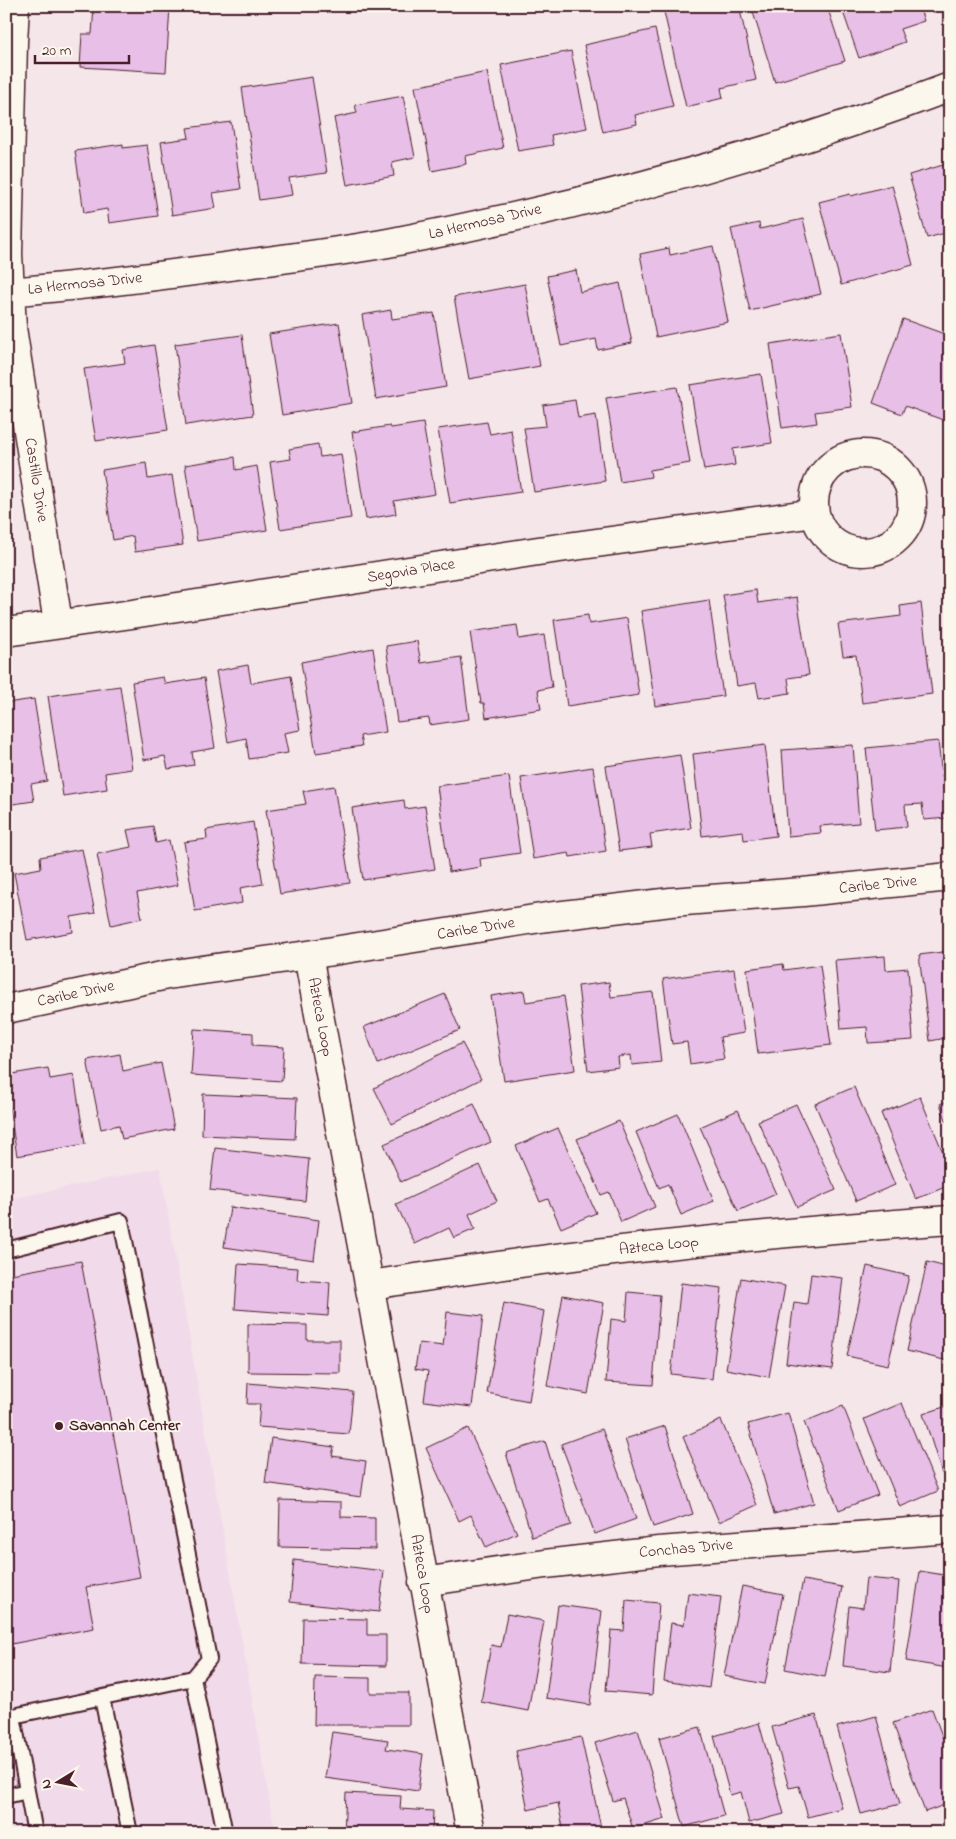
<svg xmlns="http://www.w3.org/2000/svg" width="956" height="1839" viewBox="0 0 956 1839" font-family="'Indie Flower',sans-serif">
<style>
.built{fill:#f1dae9}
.building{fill:#e7bfe7;stroke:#4a1f2b}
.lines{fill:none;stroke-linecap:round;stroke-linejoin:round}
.service-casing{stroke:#4a1f2b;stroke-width:18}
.minor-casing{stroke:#4a1f2b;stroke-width:31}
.service{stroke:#fbf7ec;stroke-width:14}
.minor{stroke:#fbf7ec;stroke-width:28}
.poi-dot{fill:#4a1f2b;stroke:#fbf7ec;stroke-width:2}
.labels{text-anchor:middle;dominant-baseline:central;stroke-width:4;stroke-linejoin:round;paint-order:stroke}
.street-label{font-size:16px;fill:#4a1f2b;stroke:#fbf7ec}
.poi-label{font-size:16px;font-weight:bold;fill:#4a1f2b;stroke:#fbf7ec;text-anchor:start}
</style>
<rect width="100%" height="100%" fill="#f5e6ea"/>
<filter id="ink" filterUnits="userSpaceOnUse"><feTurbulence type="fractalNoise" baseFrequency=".02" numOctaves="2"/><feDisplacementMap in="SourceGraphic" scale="10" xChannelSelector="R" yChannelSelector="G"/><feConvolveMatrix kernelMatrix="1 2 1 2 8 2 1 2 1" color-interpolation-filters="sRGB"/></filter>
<g filter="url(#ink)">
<path class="built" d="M160,1168L275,1833H6V1200Z"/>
<path class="building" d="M94,6H170L166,72L80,67L82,34H92Z
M690,6H739L756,80L721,88L723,98L686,107L664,12Z
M751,6H827L845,61L775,82Z
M841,6H919L924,21L900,29L905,42L859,58Z
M655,29L673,106L635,115L637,124L603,132L584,45Z
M571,51L587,128L551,135L553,145L518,151L501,65Z
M487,72L503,148L465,156L466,164L432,171L415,87Z
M312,77L327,173L289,178L292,195L259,200L242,88Z
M403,96L415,157L392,162L394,176L347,185L334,118L357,113L355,105Z
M231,122L241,189L213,193L216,208L172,215L161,142L189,138L187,128Z
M123,144V148L147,145L158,216L109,223L107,209L84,213L75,151Z
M950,163V234L949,232L927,238L909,175Z
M892,185L913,265L841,285L819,202L850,194L851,196Z
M803,219L821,294L750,311L731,229L759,223L760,229Z
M713,246L728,322L656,337L640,254L669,248L670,255Z
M576,270L580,292L620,283L632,343L598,350L596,339L561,346L547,276Z
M525,284L540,366L469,379L454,297Z
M391,310L392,319L434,313L446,387L376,399L362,315Z
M903,319L950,336V402L943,420L905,406L902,414L873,403Z
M339,323L352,403L282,415L269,334Z
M841,333L852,407L815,412L817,423L782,428L770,344Z
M242,335L253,415L186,425L175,344Z
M154,345L168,430L96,441L84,369L125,363L123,350Z
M761,374L772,443L733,449L735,465L704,470L690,385Z
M677,387L690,463L650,470L651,477L620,482L606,398Z
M575,400L578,418L596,415L605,481L534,492L524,428L546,426L543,405Z
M487,422L490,434L511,430L521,492L450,503L438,429Z
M423,423L435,494L394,501L396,514L366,519L352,432L390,426L391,428Z
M318,444L320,457L341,454L351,518L280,529L270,462L291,459L289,449Z
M235,457L236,470L257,466L267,530L197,541L185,465Z
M146,463L148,479L172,475L183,545L135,552L133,536L113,540L102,470Z
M756,590L758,603L797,597L809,675L788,678L790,693L759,698L756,683L737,686L723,595Z
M709,600L723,696L655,706L641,611Z
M921,603L932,694L862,703L856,655L843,656L838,624L901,616L900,606Z
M588,615L589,624L627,618L639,695L567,706L554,620Z
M517,625L519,639L544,635L552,687L538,690L541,709L486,718L484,703H481L470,632Z
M417,641L421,663L461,657L469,719L430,725L429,718L397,722L386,646Z
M373,648L386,732L360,736L362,746L316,753L301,662Z
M248,665L251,683L291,676L300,730L284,733L288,753L249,759L246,738L228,742L216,671Z
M163,677L165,684L204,678L215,748L192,752L194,765L168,769L165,756L144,760L132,682Z
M120,686L132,769L105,773L107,789L63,796L48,696Z
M34,699L47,781L31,784L34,801L6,805V703Z
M938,741L947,818L924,820L922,804L905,805L907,827L875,830L866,748Z
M765,745L776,836L744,840L743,831L702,836L693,754Z
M853,745L859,823L820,826L821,833L788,836L782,750Z
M680,755L691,828L650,834L652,847L619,851L606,766Z
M593,767L606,851L570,857L569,853L533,859L521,778Z
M509,776L520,853L480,859L481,867L449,872L437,786Z
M334,786L350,883L280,894L266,810L306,804L303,791Z
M404,800L405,809L425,806L435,869L363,880L352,808Z
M253,822L263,884L240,888L242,903L195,911L184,842L207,839L206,830Z
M153,826L156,843L169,840L178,885L137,893L142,918L111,925L97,854L131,847L127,830Z
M82,849L95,913L71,917L73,932L27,940L14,873L41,868L40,857Z
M950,951V1058H949L946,1038L930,1041L919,955Z
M885,956L886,970L908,968L913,1040L868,1043L867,1027L841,1029L835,960Z
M783,964L784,970L820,965L831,1045L758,1054L747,969Z
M734,969L744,1033L720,1037L724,1059L690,1064L687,1042L672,1044L663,979Z
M609,982L611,997L653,992L661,1062L632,1065L631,1055L618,1057L619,1067L588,1071L578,986Z
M524,991L526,1002L564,996L575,1070L504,1081L491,996Z
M445,994L460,1030L378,1064L364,1027Z
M194,1029L253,1033V1045L284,1047L282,1081L191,1075Z
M462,1043L481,1079L392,1124L374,1088Z
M120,1054L123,1071L161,1063L174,1129L122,1139L119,1125L101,1129L87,1060Z
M48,1068L50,1079L74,1075L85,1144L17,1156L6,1089V1075Z
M854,1087L895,1185L856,1201L815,1104Z
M203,1094L297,1098L295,1139L202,1135Z
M920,1097L950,1169V1185L916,1199L881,1113Z
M950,1100V1130L940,1104Z
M474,1104L491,1142L401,1182L384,1144Z
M796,1104L836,1190L797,1207L758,1121Z
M738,1110L776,1194L738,1211L700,1127Z
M678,1114L714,1201L681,1215L668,1184L659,1188L636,1132Z
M619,1121L655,1207L621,1222L609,1192L601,1195L577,1139Z
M558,1128L596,1213L561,1228L548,1199L540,1202L516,1146Z
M215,1148L309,1159L305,1201L210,1190Z
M480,1165L497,1201L469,1214L475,1229L454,1238L449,1228L415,1244L396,1204Z
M230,1207L319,1220L314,1260L224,1247Z
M81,1261L140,1577L86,1587L94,1628L6,1645V1275Z
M927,1262L950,1268L948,1361L907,1351Z
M238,1264L298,1268L297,1280L330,1282L328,1316L235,1309Z
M867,1266L909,1276L888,1365L847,1356Z
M811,1274L843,1278L832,1369L786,1363L794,1302L807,1304Z
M741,1278L785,1286L769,1377L726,1369Z
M681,1283L722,1288L712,1379L671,1374Z
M628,1292L660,1295L653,1385L606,1382L611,1319L626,1321Z
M563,1295L604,1303L588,1394L547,1386Z
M504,1303L544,1311L529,1401L487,1393Z
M447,1312L483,1316L472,1407L424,1401L428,1371L415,1369L419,1343L443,1346Z
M248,1324L307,1325V1340H340V1373L248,1372Z
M248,1383L353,1392L349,1434L258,1427L260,1404H247Z
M902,1403L938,1491L900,1507L864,1419Z
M950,1405V1472L942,1474L923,1414Z
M843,1406L878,1495L839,1510L804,1422Z
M788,1413L814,1503L774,1514L748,1424Z
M721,1420L757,1505L719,1522L683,1437Z
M665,1426L693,1514L653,1527L625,1439Z
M468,1428L517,1533L486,1547L471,1515L459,1521L426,1448Z
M602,1429L636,1519L595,1534L561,1444Z
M271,1438L334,1447L332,1456L366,1461L361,1497L265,1483Z
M545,1441L571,1525L532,1537L506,1453Z
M280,1500L341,1502V1517L375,1518V1549L279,1547Z
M294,1560L384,1571L379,1612L290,1602Z
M920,1571L950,1576V1657L948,1668L906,1661Z
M866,1578L899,1581L890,1672L843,1666L849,1606L863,1608Z
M803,1580L842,1587L825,1677L785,1669Z
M742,1586L783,1594L765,1684L724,1676Z
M688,1593L721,1597L709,1688L664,1681L671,1623L684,1625Z
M626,1600L659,1603L652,1695L606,1691L611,1630L624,1631Z
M558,1605L602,1611L590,1705L546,1698Z
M507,1614L544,1621L528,1711L481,1702L491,1645L501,1647Z
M303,1618L367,1619V1635H386V1666L302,1664Z
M315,1677L370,1678V1693H409V1725H314Z
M932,1709L950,1757V1803L925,1812L893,1723Z
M816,1715L842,1808L808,1817L799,1786L789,1788L772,1727Z
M876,1716L900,1804L861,1814L837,1727Z
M759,1723L784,1814L749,1823L741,1792L730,1795L714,1736Z
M700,1727L724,1816L684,1827L659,1738Z
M638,1730L665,1819L633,1829L623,1798L613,1801L595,1743Z
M332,1732L388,1740L386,1749L423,1754L418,1791L325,1778Z
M581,1737L602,1832L600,1833H564L558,1803L528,1810L516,1751Z
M346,1793L401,1796L400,1809L433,1811L432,1833H344Z"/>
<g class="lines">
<defs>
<path id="service" d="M6,1250L121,1221L209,1659L193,1678L225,1833
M102,1698L130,1833
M13,1716L193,1678
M6,1718L13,1716L35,1833
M6,1796L27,1791"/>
<path id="minor" d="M15,6L13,42L8,254L12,328L58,623
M6,292C84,286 161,276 238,265C288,258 338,252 388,243C578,207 768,156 950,87
M814 503a49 49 0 1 1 98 0a49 49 0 1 1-98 0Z
M6,632L132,614L538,551L815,513
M308,955L471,1833
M6,1009L167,975L308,955L547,917L671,902L803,892L950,877
M370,1285C438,1275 505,1264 573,1256C698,1240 824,1229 950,1220
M423,1582L545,1564L659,1551L950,1529"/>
</defs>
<use href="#service" class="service-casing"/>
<use href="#minor" class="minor-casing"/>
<use href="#service" class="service"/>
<use href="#minor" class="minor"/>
</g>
</g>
<circle class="poi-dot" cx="59" cy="1426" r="5"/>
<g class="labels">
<g class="street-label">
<text transform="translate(485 222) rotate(-13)">La Hermosa Drive</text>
<text transform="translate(85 284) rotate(-6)">La Hermosa Drive</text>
<text transform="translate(36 480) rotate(81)">Castillo Drive</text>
<text transform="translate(411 571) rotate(-9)">Segovia Place</text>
<text transform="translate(878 885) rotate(-6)">Caribe Drive</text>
<text transform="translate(476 929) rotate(-9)">Caribe Drive</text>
<text transform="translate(76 994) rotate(-12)">Caribe Drive</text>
<text transform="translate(320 1017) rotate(79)">Azteca Loop</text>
<text transform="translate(659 1246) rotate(-6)">Azteca Loop</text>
<text transform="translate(686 1549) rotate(-5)">Conchas Drive</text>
<text transform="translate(422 1574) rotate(80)">Azteca Loop</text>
</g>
<g class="poi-label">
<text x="69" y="1426">Savannah Center</text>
</g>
</g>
<rect width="956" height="1839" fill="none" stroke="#fbf7ec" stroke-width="25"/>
<rect x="12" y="12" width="931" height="1814" fill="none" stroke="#4a1f2b" stroke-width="2" filter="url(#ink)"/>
<g transform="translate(58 1782) rotate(260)" stroke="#fbf7ec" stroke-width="4" paint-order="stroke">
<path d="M0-4L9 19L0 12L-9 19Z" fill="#4a1f2b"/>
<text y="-8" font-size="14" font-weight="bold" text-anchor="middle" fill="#4a1f2b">N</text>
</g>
<path d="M35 55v8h94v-8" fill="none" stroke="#4a1f2b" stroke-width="2.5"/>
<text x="42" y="55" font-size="15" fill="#4a1f2b" stroke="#fbf7ec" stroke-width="4" paint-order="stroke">20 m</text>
</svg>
